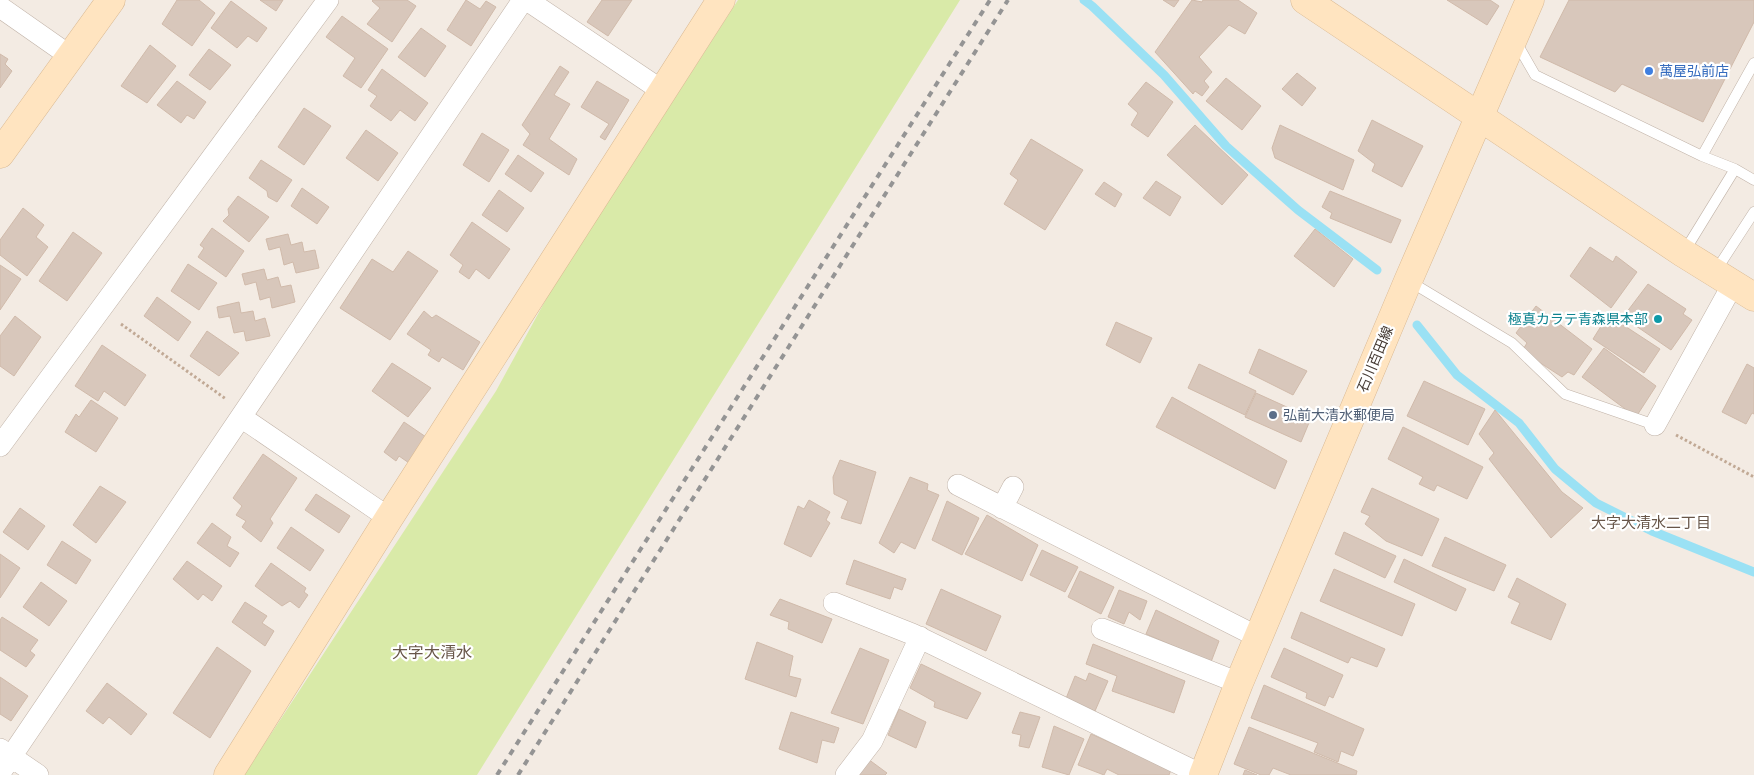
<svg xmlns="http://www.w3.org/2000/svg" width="1754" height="775" viewBox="0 0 1754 775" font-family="'IBM Plex Sans','Noto Sans JP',sans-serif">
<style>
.green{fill:#d9eaa8}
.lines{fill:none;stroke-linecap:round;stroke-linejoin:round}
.stream{stroke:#9ae1f4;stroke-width:9}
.building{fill:#d8c7bb;stroke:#d0baaa}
.lane-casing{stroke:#c1b3a8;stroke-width:11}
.street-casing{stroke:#c1b3a8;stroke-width:22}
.secondary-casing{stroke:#d9b891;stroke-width:29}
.path{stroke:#c1a995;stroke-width:3;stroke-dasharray:2.5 2.5;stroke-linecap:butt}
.lane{stroke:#fff;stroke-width:10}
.street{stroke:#fff;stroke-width:21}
.secondary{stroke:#ffe4c0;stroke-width:28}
.rail{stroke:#949494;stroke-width:4;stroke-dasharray:6 6;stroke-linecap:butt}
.shop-dot{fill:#3f7fe0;stroke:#fff;stroke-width:2}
.culture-dot{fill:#0f9aa8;stroke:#fff;stroke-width:2}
.service-dot{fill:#5c6f8a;stroke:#fff;stroke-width:2}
.labels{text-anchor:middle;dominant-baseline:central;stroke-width:4.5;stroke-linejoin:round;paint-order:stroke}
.shop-label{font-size:14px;fill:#366cbe;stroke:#fff;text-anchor:start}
.culture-label{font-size:14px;fill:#0d838f;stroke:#fff;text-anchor:end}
.street-label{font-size:14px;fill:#453a33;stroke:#fff}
.service-label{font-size:14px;fill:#4e5e75;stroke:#fff;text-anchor:start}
.neighbourhood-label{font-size:15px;fill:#685649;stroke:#fff}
.quarter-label{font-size:16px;fill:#685649;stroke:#fff}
</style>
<rect width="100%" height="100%" fill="#f3ebe3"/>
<path class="green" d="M738,0H960L477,775H244L496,391L550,292Z"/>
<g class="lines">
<path class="stream" d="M1084,0L1092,6L1164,75L1226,146L1298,210L1377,270
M1417,325L1457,375L1519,423L1555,469L1596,503L1652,531L1754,572"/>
</g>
<path class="building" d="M177,0H199L215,13L192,46L162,24Z
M260,0H283L276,11Z
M373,0H407L416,6L392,42L367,24L380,8L372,1Z
M466,0L480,9L486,1L496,7L471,46L447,30Z
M602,0H632L608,36L587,22Z
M1163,0H1179L1174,7Z
M1192,0L1202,2L1203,0H1238L1257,13L1245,34L1229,25L1199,57L1212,72L1204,81L1209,87L1202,96L1195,91L1193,94L1155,52Z
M1447,0H1490L1499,6L1487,25Z
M1569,0H1754V22L1703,122L1622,84L1615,92L1540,57Z
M231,1L267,28L257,42L248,36L237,48L211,28Z
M342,16L388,49L361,88L343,76L355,58L326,37Z
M421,28L446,46L425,77L398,57Z
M150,45L176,66L147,103L121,86Z
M209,49L231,65L210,90L189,75Z
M0,54L8,59L5,64L12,71L0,88Z
M560,66L569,72L554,95L570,104L549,139L577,159L569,175L523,145L530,134L522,125Z
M382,69L428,103L415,121L400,110L391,121L370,106L377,96L368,90Z
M1297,73L1316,88L1302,106L1282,89Z
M1226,78L1261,106L1242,130L1206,101Z
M177,81L206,102L194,119L187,115L181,123L157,105Z
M597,81L629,100L605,140L600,137L609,124L581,107Z
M1146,82L1173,102L1148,137L1131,125L1138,113L1128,104Z
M304,108L331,126L304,165L278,147Z
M1372,120L1423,146L1402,187L1372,171L1375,164L1358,151Z
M1195,125L1248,175L1222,205L1167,155Z
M1280,125L1354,160L1343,190L1275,158L1272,148Z
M366,130L398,153L378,181L346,158Z
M482,133L509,150L489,182L463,165Z
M1031,139L1083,170L1045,230L1004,204L1018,180L1010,174Z
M518,155L544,173L531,192L505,174Z
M261,160L292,180L277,202L268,197L267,191L249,178Z
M1156,181L1181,197L1170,216L1143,198Z
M1104,182L1122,194L1115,207L1095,194Z
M302,188L329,207L317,224L291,206Z
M499,190L524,208L507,232L482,215Z
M1330,191L1401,220L1391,243L1330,218L1332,213L1322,207Z
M238,196L269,217L249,242L223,221L229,215L228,209Z
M23,208L44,225L36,237L48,247L27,276L0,255V240Z
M472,222L510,249L489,279L476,269L469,279L459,272L463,265L450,255Z
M212,228L244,251L226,277L198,257L204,248L200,245Z
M1315,229L1353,259L1334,287L1294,256Z
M73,232L102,253L67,301L39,281Z
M288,234L291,245L302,242L304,252L315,250L319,268L296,273L293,262L284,265L280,247L269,250L266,239Z
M1590,247L1613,262L1616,256L1637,272L1611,308L1570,276Z
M408,251L438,271L390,340L340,308L372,259L393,272Z
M188,264L217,283L199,310L171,291Z
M0,265L21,279L0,310Z
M264,269L267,280L278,277L281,287L291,285L295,302L272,308L270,297L260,300L256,282L245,285L242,274Z
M1648,284L1686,309L1683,314L1692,320L1671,350L1623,317Z
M157,297L191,322L178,341L144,316Z
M239,302L241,313L253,311L255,321L265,318L270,336L246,341L244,331L234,333L230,316L219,318L217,307Z
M1536,306L1592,349L1574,375L1568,372L1562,377L1522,351L1527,343L1516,333Z
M424,311L432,318L436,315L480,342L463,370L442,357L439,362L428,355L431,350L407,334Z
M1608,315L1660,349L1644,373L1593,339Z
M15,316L41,337L14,376L0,366V336Z
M1116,322L1152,338L1140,363L1106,345Z
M207,331L239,353L219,376L190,356Z
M102,345L146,375L125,406L104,391L98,401L75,386Z
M1604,348L1656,386L1636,417L1582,377Z
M1259,349L1307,371L1293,395L1249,373Z
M392,363L431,388L408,417L372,391Z
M1199,364L1256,391L1245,415L1188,388Z
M1747,364L1754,368V414L1752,413L1746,424L1722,412Z
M1424,381L1485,409L1468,445L1407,416Z
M1256,393L1311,418L1301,442L1245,417Z
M1172,397L1287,461L1275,489L1156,427Z
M91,400L118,418L96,452L65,432L76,414L79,417Z
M1495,410L1562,492L1583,508L1551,538L1489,459L1494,453L1479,434Z
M404,422L426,437L409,463L399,456L396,461L384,452Z
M1403,427L1483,467L1467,499L1437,485L1434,491L1419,484L1423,477L1388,459Z
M263,454L297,478L270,519L273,523L261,542L242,527L246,521L236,515L242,506L233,498Z
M840,460L876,472L861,524L841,518L848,501L834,494L833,477Z
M910,477L928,484L927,490L939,495L915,549L901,542L894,553L879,543Z
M100,486L126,502L96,543L73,525Z
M1372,488L1439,519L1422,556L1386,541L1365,524L1370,516L1361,512Z
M316,494L350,516L339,533L305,510Z
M809,500L830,512L826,520L830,523L811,557L784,544L798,506L804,509Z
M947,501L979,518L962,555L932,540Z
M20,508L45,526L28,550L3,532Z
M987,515L1038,545L1022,581L965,554Z
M212,523L231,537L227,546L239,553L230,567L197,543Z
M291,527L324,550L310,571L277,548Z
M1344,532L1396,556L1385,578L1335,554Z
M1445,537L1506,565L1494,591L1432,566Z
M62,541L91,560L76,584L47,565Z
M1042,550L1078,567L1065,592L1030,575Z
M0,554L20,568L0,598Z
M1404,559L1466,589L1456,611L1394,582Z
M854,560L906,579L902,590L894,587L890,599L846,584Z
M187,561L222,586L212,601L203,594L198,600L173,579Z
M271,563L306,588L304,592L308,595L299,608L290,601L282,606L255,586Z
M1334,569L1415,604L1402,636L1320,601Z
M1080,571L1114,587L1101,614L1068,597Z
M1517,578L1566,604L1551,640L1511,623L1520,603L1508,597Z
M41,582L67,601L49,626L23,607Z
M941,589L1001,616L986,651L926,624Z
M1119,590L1147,601L1140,620L1129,612L1124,624L1108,617Z
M780,599L832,619L822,643L788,629L789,622L770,615Z
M245,602L267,616L262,623L274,631L265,646L232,622Z
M1156,610L1219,641L1211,662L1146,634Z
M1301,612L1385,649L1377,667L1351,657L1348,663L1291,638Z
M2,617L38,640L30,651L35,655L26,667L0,650V620Z
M757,642L793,656L789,676L801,679L796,697L745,679Z
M1093,644L1185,681L1174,713L1112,691L1117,676L1086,664Z
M217,647L251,671L210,738L173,713Z
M860,648L889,660L863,724L831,713Z
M1284,648L1343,675L1333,698L1329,696L1325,706L1306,698L1307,693L1271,677Z
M921,664L981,693L967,719L934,707L935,702L910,688Z
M1089,673L1108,681L1095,711L1065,701L1075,676L1086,681Z
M0,677L28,696L11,721L0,714Z
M107,683L147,714L131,735L109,717L103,724L86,711Z
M1264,685L1364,729L1353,756L1341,751L1338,762L1314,752L1318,743L1251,718Z
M899,709L926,722L916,748L888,735Z
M791,712L839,728L834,743L822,740L817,763L779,749Z
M1020,712L1040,717L1029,748L1019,746L1021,735L1012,733Z
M1054,726L1084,739L1069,775L1042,767Z
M1249,727L1357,771L1356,775H1291L1273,768L1269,775H1261L1234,764Z
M1091,734L1171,770L1169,775H1119L1107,769L1104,775L1078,765Z
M868,759L887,773L885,775H855Z
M1245,770L1257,775H1243Z"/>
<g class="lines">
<defs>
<path id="lane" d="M1516,42L1535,75L1702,156L1735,169L1754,180
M1702,156L1754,63
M1684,252L1735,169
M1715,272L1754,212
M1409,281L1512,343L1565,394L1655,425"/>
<path id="street" d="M527,0L664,92
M0,7L70,56
M241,417L389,518
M1655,425L1733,284
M0,446L328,0
M958,485L1258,637
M1002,508L1013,487
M834,603L912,634L1202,775
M1102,629L1239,683
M0,749L38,775
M0,773L523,0
M846,775L872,741L920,637"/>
<path id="secondary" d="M1305,0L1683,253L1754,297
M0,154L111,0
M228,775L389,518L721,0
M1203,775L1239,683L1408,281L1530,0"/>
</defs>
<use href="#lane" class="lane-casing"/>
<use href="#street" class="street-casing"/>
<use href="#secondary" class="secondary-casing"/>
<path class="path" d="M121,324L226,399
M1676,435L1754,477"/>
<use href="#lane" class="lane"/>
<use href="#street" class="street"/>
<use href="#secondary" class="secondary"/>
<path class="rail" d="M497,775L990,0
M518,775L1008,0"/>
</g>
<circle class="shop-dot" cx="1649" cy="71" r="5"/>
<circle class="culture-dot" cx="1658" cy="319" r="5"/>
<circle class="service-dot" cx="1273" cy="415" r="5"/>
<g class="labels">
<g class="shop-label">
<text x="1659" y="71">萬屋弘前店</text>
</g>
<g class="culture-label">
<text x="1648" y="319">極真カラテ青森県本部</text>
</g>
<g class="street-label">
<text transform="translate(1375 359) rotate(-67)">石川百田線</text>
</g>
<g class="service-label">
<text x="1283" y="415">弘前大清水郵便局</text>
</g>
<g class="neighbourhood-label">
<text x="1651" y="522">大字大清水二丁目</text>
</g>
<g class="quarter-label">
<text x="432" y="652">大字大清水</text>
</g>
</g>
</svg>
